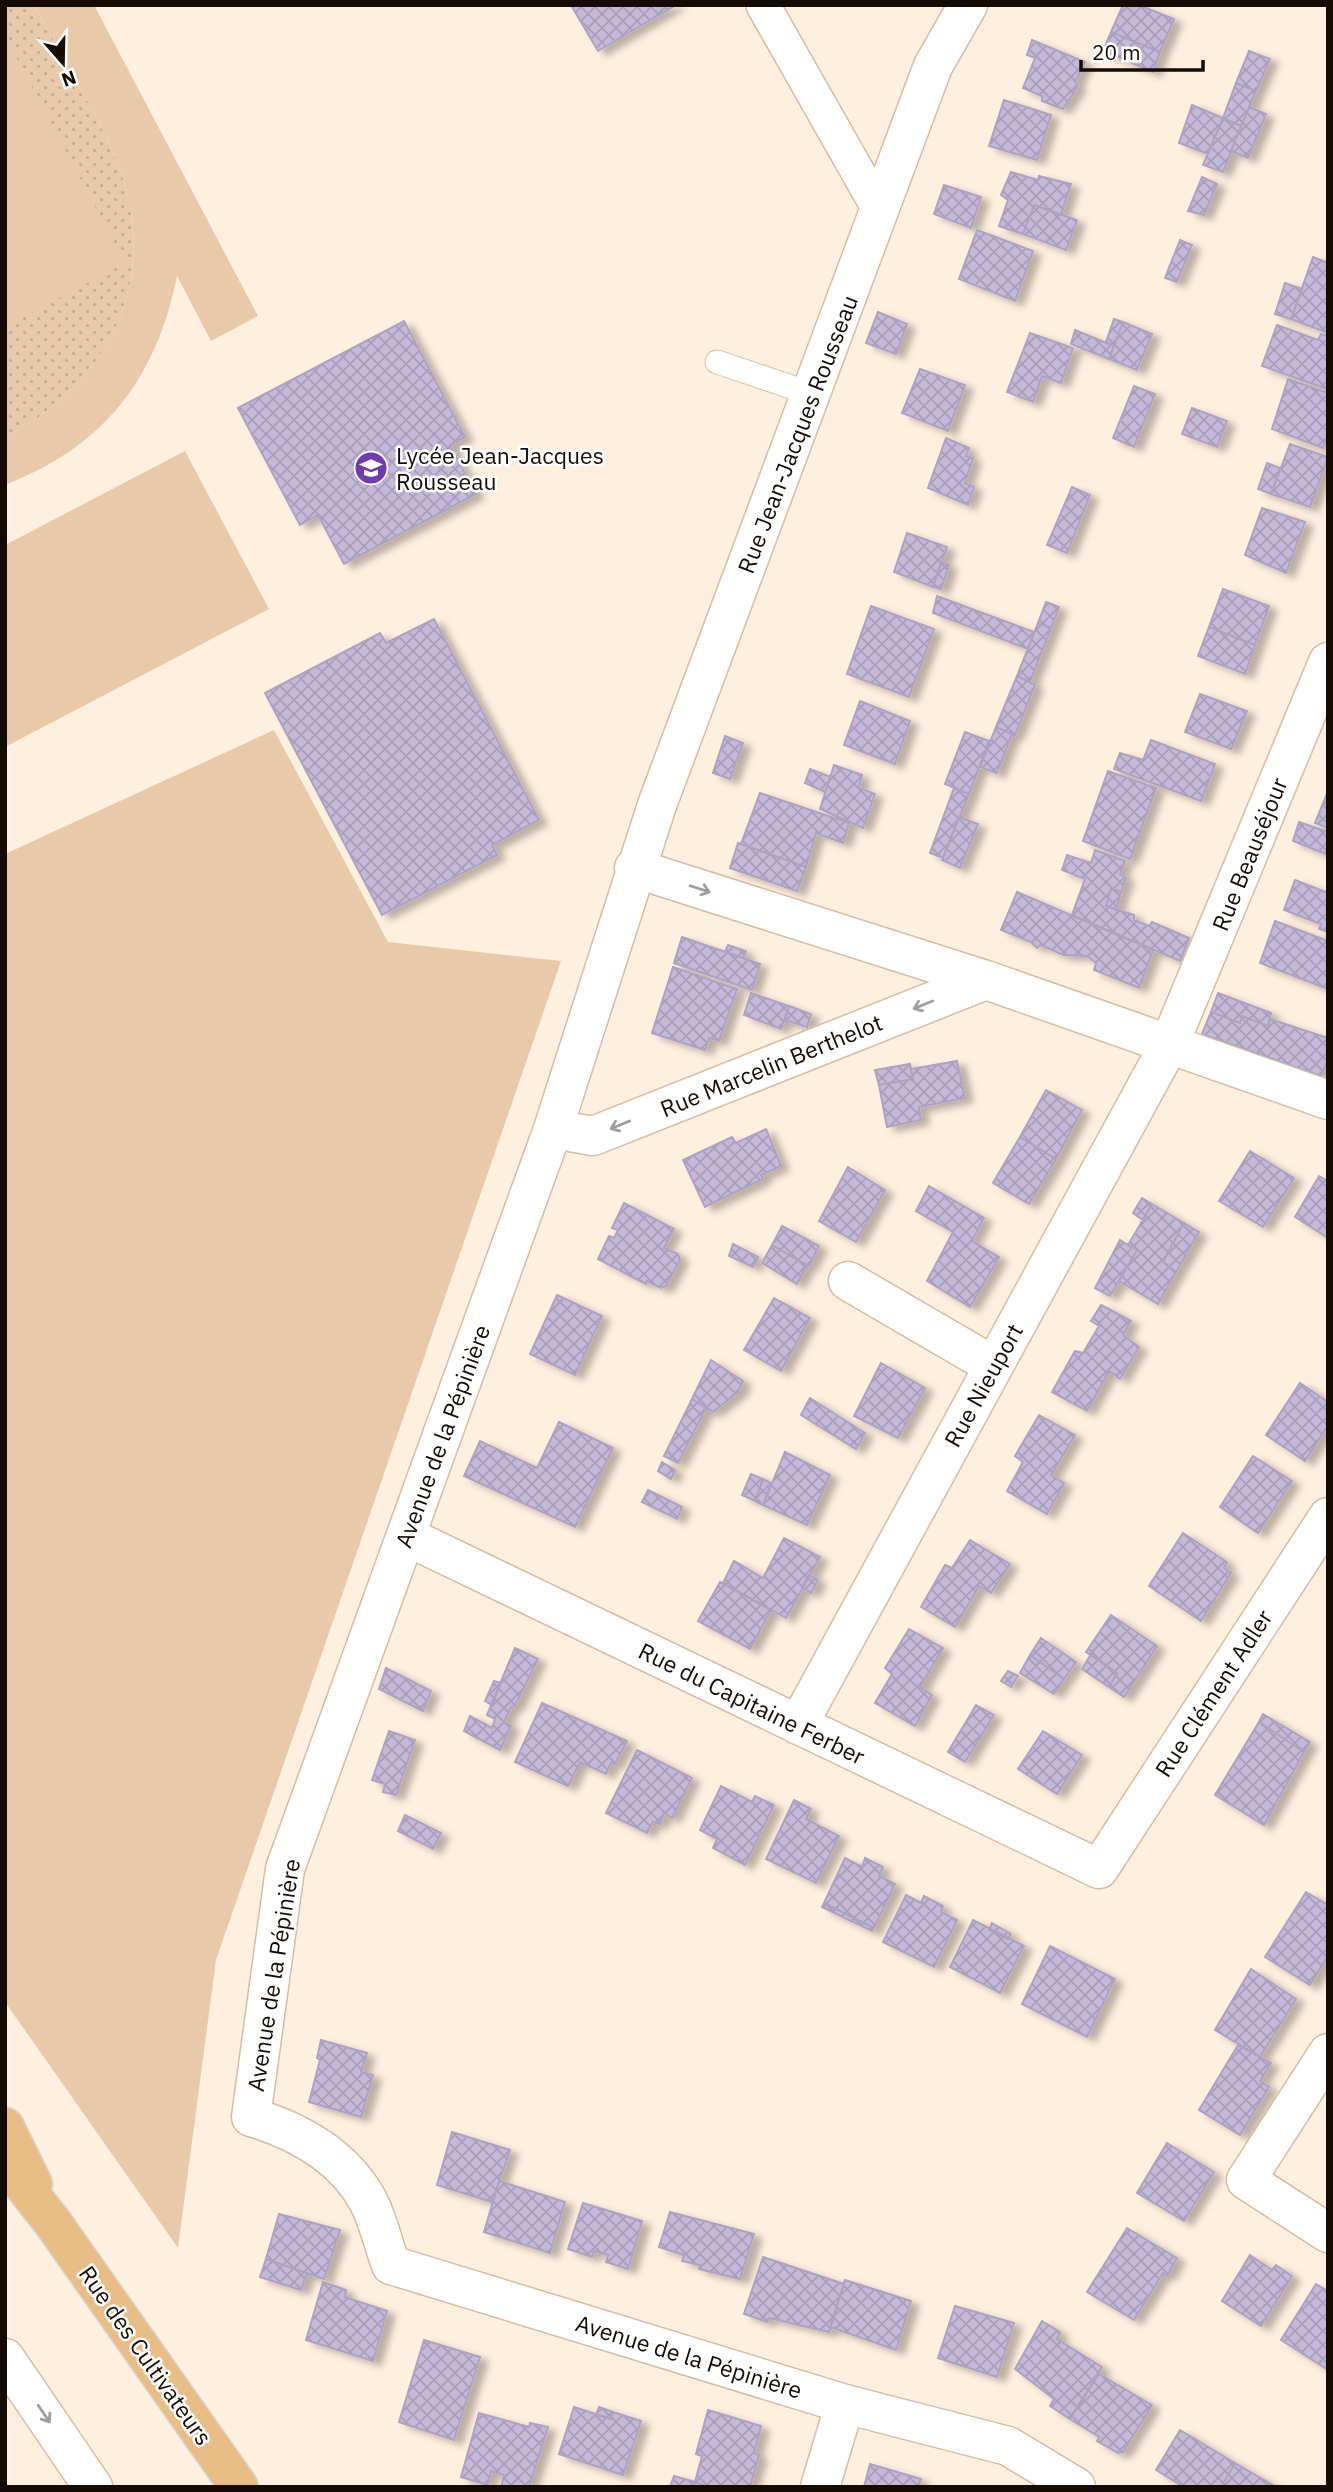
<svg xmlns="http://www.w3.org/2000/svg" width="1333" height="2492" viewBox="0 0 1333 2492" font-family="'IBM Plex Sans',sans-serif">
<style>
.grass{fill:url(#grass-dots)}
.green{fill:#e8caaa}
.building{fill:url(#building-cross-hatch);stroke:#ada2c1;stroke-width:2;filter:url(#shadow)}
.lines{fill:none;stroke-linecap:round;stroke-linejoin:round}
.service-casing{stroke:#d5bca2;stroke-width:25}
.pedestrian-casing{stroke:#d5bca2;stroke-width:36}
.minor-casing{stroke:#d5bca2;stroke-width:41}
.primary-casing{stroke:#d9d8d7;stroke-width:41}
.service{stroke:#fff;stroke-width:23}
.pedestrian{stroke:#fff;stroke-width:33}
.minor{stroke:#fff;stroke-width:38}
.primary{stroke:#e9be86;stroke-width:38}
.oneway{stroke:#a19d9b}
.labels{text-anchor:middle;dominant-baseline:central;stroke-width:5;stroke-linejoin:round;paint-order:stroke}
.street-label{font-size:23px;fill:#130b04;stroke:#fff}
.poi-label{font-size:23px;fill:#130b04;stroke:#fff;text-anchor:start}
</style>
<defs>
<pattern id="grass-dots" width="8" height="8" patternUnits="userSpaceOnUse" patternTransform="scale(1.75)"><rect width="8" height="8" fill="#e8caaa"/><path d="M2 2h.1M6 6h.1" fill="none" stroke="#c6ac91" stroke-width="1.8" stroke-linecap="round"/></pattern>
<pattern id="building-cross-hatch" width="8" height="8" patternUnits="userSpaceOnUse" patternTransform="scale(1.75)"><rect width="8" height="8" fill="#c4b9d9"/><path d="M0 0l8 8M0 8l8-8" fill="none" stroke="#a89eb9"/></pattern>
<filter id="shadow"><feDropShadow dx="8" dy="4.5" stdDeviation="3.5" flood-color="#0004"/></filter>
</defs>
<rect width="100%" height="100%" fill="#ffefdf"/>
<path class="grass" d="M5,5H34C62,58 106,126 124,181C157,289 103,389 5,437Z"/>
<path class="green" d="M34,5H94L258,316L211,341L177,276C156,379 105,446 5,485V437C103,389 157,289 124,181C106,126 62,58 34,5Z
M5,36L125,263L5,327Z
M185,451L269,609L5,747V545Z
M274,730L388,942L561,961L216,1960L178,2248L5,2002V854Z"/>
<path class="building" d="M571,5H676L598,51Z
M1123,5H1139L1174,19L1160,52L1111,32Z
M1111,32L1160,52L1153,72L1103,51Z
M1032,40L1085,62L1075,82L1078,86L1063,109L1042,101V96L1023,88L1035,58L1027,55Z
M1249,51L1270,59L1256,91L1236,83Z
M1236,83L1256,91L1241,126L1223,118Z
M1004,100L1051,115L1037,160L989,146Z
M1192,105L1223,118L1208,154L1179,143Z
M1249,107L1266,114L1248,158L1231,151Z
M1223,118L1241,126L1223,172L1203,165Z
M1011,172L1038,180L1039,176L1071,184L1061,215L1034,205L1023,234L999,226L1008,200L1001,195Z
M1202,177L1217,184L1204,215L1188,211Z
M944,185L981,197L971,228L934,214Z
M1034,205L1077,220L1066,250L1023,234Z
M977,230L1033,251L1015,301L959,279Z
M1180,240L1192,245L1177,282L1165,278Z
M1313,257L1328,263V333L1291,319Z
M1285,283L1302,289L1291,319L1275,314Z
M878,312L907,324L896,354L866,343Z
M1114,319L1123,322L1114,346L1106,342Z
M404,321L465,437L450,445L476,494L344,564L318,515L300,525L238,408Z
M1123,322L1152,334L1137,370L1109,359Z
M1277,325L1318,340L1321,334L1328,336L1327,389L1262,366Z
M1075,330L1114,346L1109,359L1071,344Z
M1030,333L1073,348L1061,383L1042,376L1033,402L1007,392Z
M920,369L965,385L948,431L902,413Z
M1288,379L1328,393V434L1323,448L1272,429Z
M1134,386L1155,394L1134,447L1113,438Z
M1192,408L1227,421L1217,447L1182,434Z
M946,438L969,448L966,456L973,458L965,483L974,487L968,505L928,488Z
M1290,444L1328,457L1310,507L1271,494Z
M1267,463L1280,468L1271,494L1258,489Z
M1072,487L1090,495L1067,553L1047,545Z
M1262,508L1305,522L1286,573L1245,555Z
M907,533L947,547L933,587L894,572Z
M941,562L949,565L941,589L933,587Z
M1223,589L1269,606L1255,645L1209,627Z
M937,596L1034,632L1028,649L933,613Z
M1046,602L1059,607L1051,628L1038,623Z
M871,606L934,629L909,697L847,674Z
M434,619L539,820L492,845L497,855L382,915L265,693L380,633L386,643Z
M1038,623L1051,628L1030,682L1017,676Z
M1209,627L1255,645L1245,674L1198,656Z
M1017,676L1035,685L1015,735L996,727Z
M1200,694L1247,711L1231,749L1185,732Z
M860,701L910,721L895,764L844,745Z
M996,727L1012,734L997,773L980,767Z
M965,732L989,741L969,794L945,784Z
M725,736L743,743L730,779L713,773Z
M1151,740L1215,764L1201,801L1114,769L1120,753L1143,760Z
M834,765L862,775L859,788L875,794L863,828L820,809Z
M810,769L831,777L825,792L805,783Z
M1108,771L1156,788L1130,859L1083,841Z
M954,788L969,794L943,858L930,853Z
M1328,791V828L1315,823Z
M760,793L849,823L843,843L816,833L806,867L741,844Z
M959,817L978,824L960,868L942,860Z
M1299,822L1328,832L1326,854L1293,841Z
M738,843L806,867L797,891L730,868Z
M1095,850L1125,861L1120,874L1126,878L1121,892L1111,888L1106,906L1134,915V920L1149,926L1152,922L1189,938L1180,961L1072,915L1085,879L1062,870L1067,855L1091,863Z
M1295,880L1328,893V932L1319,929L1321,924L1284,910Z
M1111,888L1121,892L1116,910L1106,906Z
M1017,892L1153,950L1139,988L1094,970L1096,963L1087,956L1063,955L1041,945L1037,948L1031,942L1001,930Z
M1275,921L1328,941V989L1260,963Z
M682,937L760,964L752,990L674,963Z
M728,945L746,951L743,958L725,952Z
M673,967L737,989L719,1041L709,1038L705,1050L652,1033Z
M751,993L789,1006L781,1029L744,1015Z
M1218,993L1271,1013L1268,1026L1242,1016L1240,1023L1211,1012Z
M789,1006L811,1014L807,1027L785,1020Z
M1211,1012L1240,1023L1242,1016L1268,1026L1270,1019L1328,1038V1059L1321,1076L1202,1034Z
M957,1061L965,1098L919,1107L921,1120L887,1127L879,1085L913,1079L911,1069Z
M910,1064L913,1079L879,1085L875,1070Z
M1046,1090L1082,1110L1056,1159L1020,1137Z
M766,1129L781,1166L761,1175L763,1179L705,1207L683,1160L732,1137L736,1143Z
M1020,1137L1056,1159L1029,1204L993,1183Z
M1250,1151L1294,1178L1263,1227L1219,1201Z
M848,1167L885,1190L856,1242L819,1221Z
M1319,1176L1328,1181V1238L1295,1217Z
M929,1186L984,1218L972,1241L999,1257L970,1307L927,1281L953,1232L916,1211Z
M1142,1198L1152,1204L1143,1220L1133,1213Z
M624,1203L674,1229L664,1248L678,1254L680,1260L666,1286L661,1288L647,1281L646,1284L598,1259L609,1236L614,1238L618,1230L612,1228Z
M1152,1204L1184,1223L1163,1262L1176,1272L1158,1304L1119,1281L1137,1250L1128,1245Z
M1184,1223L1199,1232L1176,1272L1163,1262Z
M782,1226L819,1246L809,1266L772,1245Z
M1120,1240L1137,1250L1110,1296L1095,1288Z
M733,1244L758,1257L753,1267L729,1256Z
M772,1245L807,1265L797,1284L762,1263Z
M557,1295L602,1316L575,1375L530,1354Z
M774,1298L810,1318L781,1371L744,1350Z
M1101,1305L1131,1321L1123,1335L1139,1347L1120,1379L1109,1371L1087,1411L1052,1392L1075,1351L1083,1353L1099,1326L1091,1321Z
M711,1360L743,1381L738,1392L713,1412L692,1399Z
M881,1363L925,1388L898,1438L854,1416Z
M1300,1383L1328,1402V1425L1305,1461L1266,1435Z
M810,1398L865,1433L856,1449L801,1415Z
M692,1399L706,1408L678,1463L664,1456Z
M1039,1415L1075,1435L1051,1475L1064,1483L1047,1514L1007,1491L1023,1462L1015,1456Z
M559,1422L613,1448L575,1527L464,1476L480,1441L537,1468Z
M785,1452L830,1475L807,1525L763,1505Z
M1253,1456L1292,1481L1258,1533L1220,1507Z
M662,1462L675,1470L671,1479L658,1471Z
M751,1474L763,1479L755,1501L742,1495Z
M763,1479L771,1483L763,1505L755,1501Z
M648,1490L682,1507L677,1519L642,1502Z
M1183,1533L1227,1562L1224,1568L1231,1573L1201,1621L1149,1586Z
M784,1538L820,1557L786,1618L723,1583L734,1561L763,1578Z
M970,1540L1010,1564L991,1593L979,1586L955,1627L921,1607L945,1565L952,1568Z
M809,1575L818,1580L811,1593L802,1587Z
M720,1582L771,1610L750,1649L698,1621Z
M1111,1615L1157,1646L1124,1697L1109,1687L1117,1673L1086,1652Z
M909,1629L943,1648L920,1687L932,1695L915,1726L875,1703L892,1674L885,1668Z
M1041,1638L1076,1662L1064,1679L1030,1655Z
M515,1648L538,1659L515,1706L511,1707L504,1722L511,1726L500,1750L464,1731L470,1716L492,1728L495,1719L487,1715Z
M1091,1654L1117,1673L1109,1687L1082,1669Z
M1030,1655L1064,1679L1054,1694L1020,1673Z
M386,1668L431,1691L423,1711L379,1689Z
M1008,1671L1018,1676L1011,1687L1001,1681Z
M494,1681L501,1683L492,1705L485,1701Z
M542,1703L627,1741L615,1764L611,1763L606,1774L580,1762L568,1786L515,1762Z
M976,1705L994,1715L965,1762L948,1752Z
M1263,1714L1310,1742L1304,1752L1259,1722Z
M1259,1722L1304,1752L1264,1825L1215,1795Z
M389,1731L415,1740L396,1795L383,1792L385,1784L372,1780Z
M1043,1731L1082,1755L1057,1794L1018,1769Z
M637,1750L692,1778L672,1818L664,1813L660,1824L653,1822L647,1833L606,1813Z
M721,1786L752,1802L755,1796L774,1805L745,1865L713,1848L717,1839L700,1830Z
M794,1800L811,1809L806,1819L839,1836L816,1883L766,1859Z
M405,1815L441,1833L433,1849L398,1831Z
M845,1858L862,1867L865,1858L883,1867L879,1876L895,1884L874,1928L824,1903Z
M1306,1892L1328,1905V1956L1310,1985L1265,1957Z
M906,1895L921,1903L924,1896L943,1906L941,1912L957,1920L934,1967L883,1942Z
M824,1903L874,1928L872,1931L822,1907Z
M973,1920L1024,1946L1000,1993L950,1967Z
M992,1923L1011,1934L1008,1939L989,1930Z
M1050,1946L1115,1979L1087,2037L1022,2004Z
M1251,1969L1296,1999L1260,2057L1215,2030Z
M321,2040L367,2053L361,2072L373,2075L361,2117L309,2102L320,2060L317,2058Z
M1238,2045L1271,2063L1260,2081L1269,2087L1240,2135L1199,2110Z
M452,2132L510,2150L492,2202L437,2185Z
M1167,2143L1214,2172L1184,2221L1137,2193Z
M499,2181L565,2202L550,2253L484,2232Z
M583,2203L642,2221L628,2269L606,2262L608,2255L594,2251L592,2257L568,2249Z
M670,2212L754,2234L740,2279L699,2269L700,2265L682,2261L684,2255L659,2247Z
M279,2214L340,2230L324,2279L266,2259Z
M1127,2228L1177,2258L1167,2276L1163,2273L1134,2320L1087,2292Z
M1250,2255L1272,2270L1276,2265L1292,2276L1261,2326L1222,2301Z
M763,2257L844,2284L829,2332L769,2318L767,2322L744,2314Z
M266,2259L307,2273L301,2290L260,2277Z
M845,2280L911,2301L896,2350L830,2327Z
M323,2282L346,2290L345,2297L387,2311L373,2361L306,2340Z
M1316,2284L1328,2291V2370L1281,2340Z
M955,2306L1014,2323L997,2377L938,2358Z
M1042,2321L1060,2332L1057,2339L1102,2367L1070,2419L1050,2406L1054,2399L1015,2369Z
M424,2340L480,2357L454,2440L399,2422Z
M1099,2374L1152,2405L1123,2452L1118,2453L1097,2441L1099,2437L1070,2419Z
M574,2407L611,2419L613,2412L641,2421L623,2475L559,2454Z
M599,2407L613,2412L611,2419L596,2415Z
M708,2410L761,2426L754,2453L759,2455L750,2487H709L695,2482L702,2456L696,2454Z
M479,2413L529,2427L530,2423L548,2427L529,2487H501L504,2475L491,2471L488,2485L461,2477Z
M1180,2430L1235,2463L1221,2487H1184L1156,2470Z
M1235,2463L1276,2487H1221Z
M870,2464L921,2479L918,2487H864Z
M674,2476L695,2482L709,2487H670Z"/>
<g class="lines">
<defs>
<path id="service" d="M717,362L812,394"/>
<path id="pedestrian" d="M763,5L880,211"/>
<path id="minor" d="M968,5L933,66L657,805L553,1129L285,1869L251,2117C298,2131 342,2155 367,2199C378,2218 383,2244 391,2265L845,2404L1008,2446L1076,2487
M634,868L986,980L1328,1100
M553,1129L593,1136L986,980
M848,1281L994,1366
M406,1536L1099,1869L1328,1517
M798,1725L1169,1045L1328,662
M1328,2053L1246,2180L1328,2233
M5,2358L93,2487
M820,2487L845,2404"/>
<path id="primary" d="M5,2127L33,2184
M5,2162L53,2223L239,2487"/>
</defs>
<use href="#service" class="service-casing"/>
<use href="#pedestrian" class="pedestrian-casing"/>
<use href="#minor" class="minor-casing"/>
<use href="#primary" class="primary-casing"/>
<use href="#service" class="service"/>
<use href="#pedestrian" class="pedestrian"/>
<use href="#minor" class="minor"/>
<use href="#primary" class="primary"/>
</g>
<defs><path id="oneway-shaft" d="M-6 0H5M1.5-3L5.5 0L1.5 3" fill="none" stroke-width="1.6" stroke-linecap="round" stroke-linejoin="round" transform="scale(1.75)"/></defs>
<g class="oneway">
<use href="#oneway-shaft" transform="translate(700 889) rotate(18)"/>
<use href="#oneway-shaft" transform="translate(923 1005) rotate(158)"/>
<use href="#oneway-shaft" transform="translate(620 1125) rotate(158)"/>
<use href="#oneway-shaft" transform="translate(44 2414) rotate(56)"/>
</g>
<defs>
<symbol id="school-disc" viewBox="-11 -11 22 22"><circle r="9.5" fill="#723ab1" stroke="#fff"/><path d="M0-5L7-2L0 1L-7-2ZM-4 1L0 2.5L4 1V4Q0 6-4 4Z" fill="#fff"/></symbol>
</defs>
<g fill-rule="evenodd">
<use href="#school-disc" x="352" y="449" width="38" height="38"/>
</g>
<g class="labels">
<g class="street-label">
<text transform="translate(797 434) rotate(-69)">Rue Jean-Jacques Rousseau</text>
<text transform="translate(1249 854) rotate(-68)">Rue Beauséjour</text>
<text transform="translate(771 1065) rotate(-22)">Rue Marcelin Berthelot</text>
<text transform="translate(983 1385) rotate(-61)">Rue Nieuport</text>
<text transform="translate(442 1436) rotate(-70)">Avenue de la Pépinière</text>
<text transform="translate(1213 1693) rotate(-57)">Rue Clément Adler</text>
<text transform="translate(752 1703) rotate(26)">Rue du Capitaine Ferber</text>
<text transform="translate(273 1975) rotate(-81)">Avenue de la Pépinière</text>
<text transform="translate(146 2355) rotate(55)">Rue des Cultivateurs</text>
<text transform="translate(689 2356) rotate(17)">Avenue de la Pépinière</text>
</g>
<g class="poi-label">
<text x="396" y="455">Lycée Jean-Jacques<tspan x="396" dy="26">Rousseau</tspan></text>
</g>
</g>
<rect width="1333" height="2492" fill="none" stroke="#130b04" stroke-width="14"/>
<g transform="translate(63 63) rotate(160)" stroke="#ffffff" stroke-width="5" paint-order="stroke">
<path d="M0-5L12 26L0 18L-12 26Z" fill="#130b04"/>
<text y="-10" font-size="19" font-weight="bold" text-anchor="middle" fill="#130b04">N</text>
</g>
<path d="M1081 60v10h122v-10" fill="none" stroke="#130b04" stroke-width="3.5"/>
<text x="1092" y="60" font-size="21" fill="#130b04" stroke="#ffffff" stroke-width="5" paint-order="stroke">20 m</text>
</svg>
